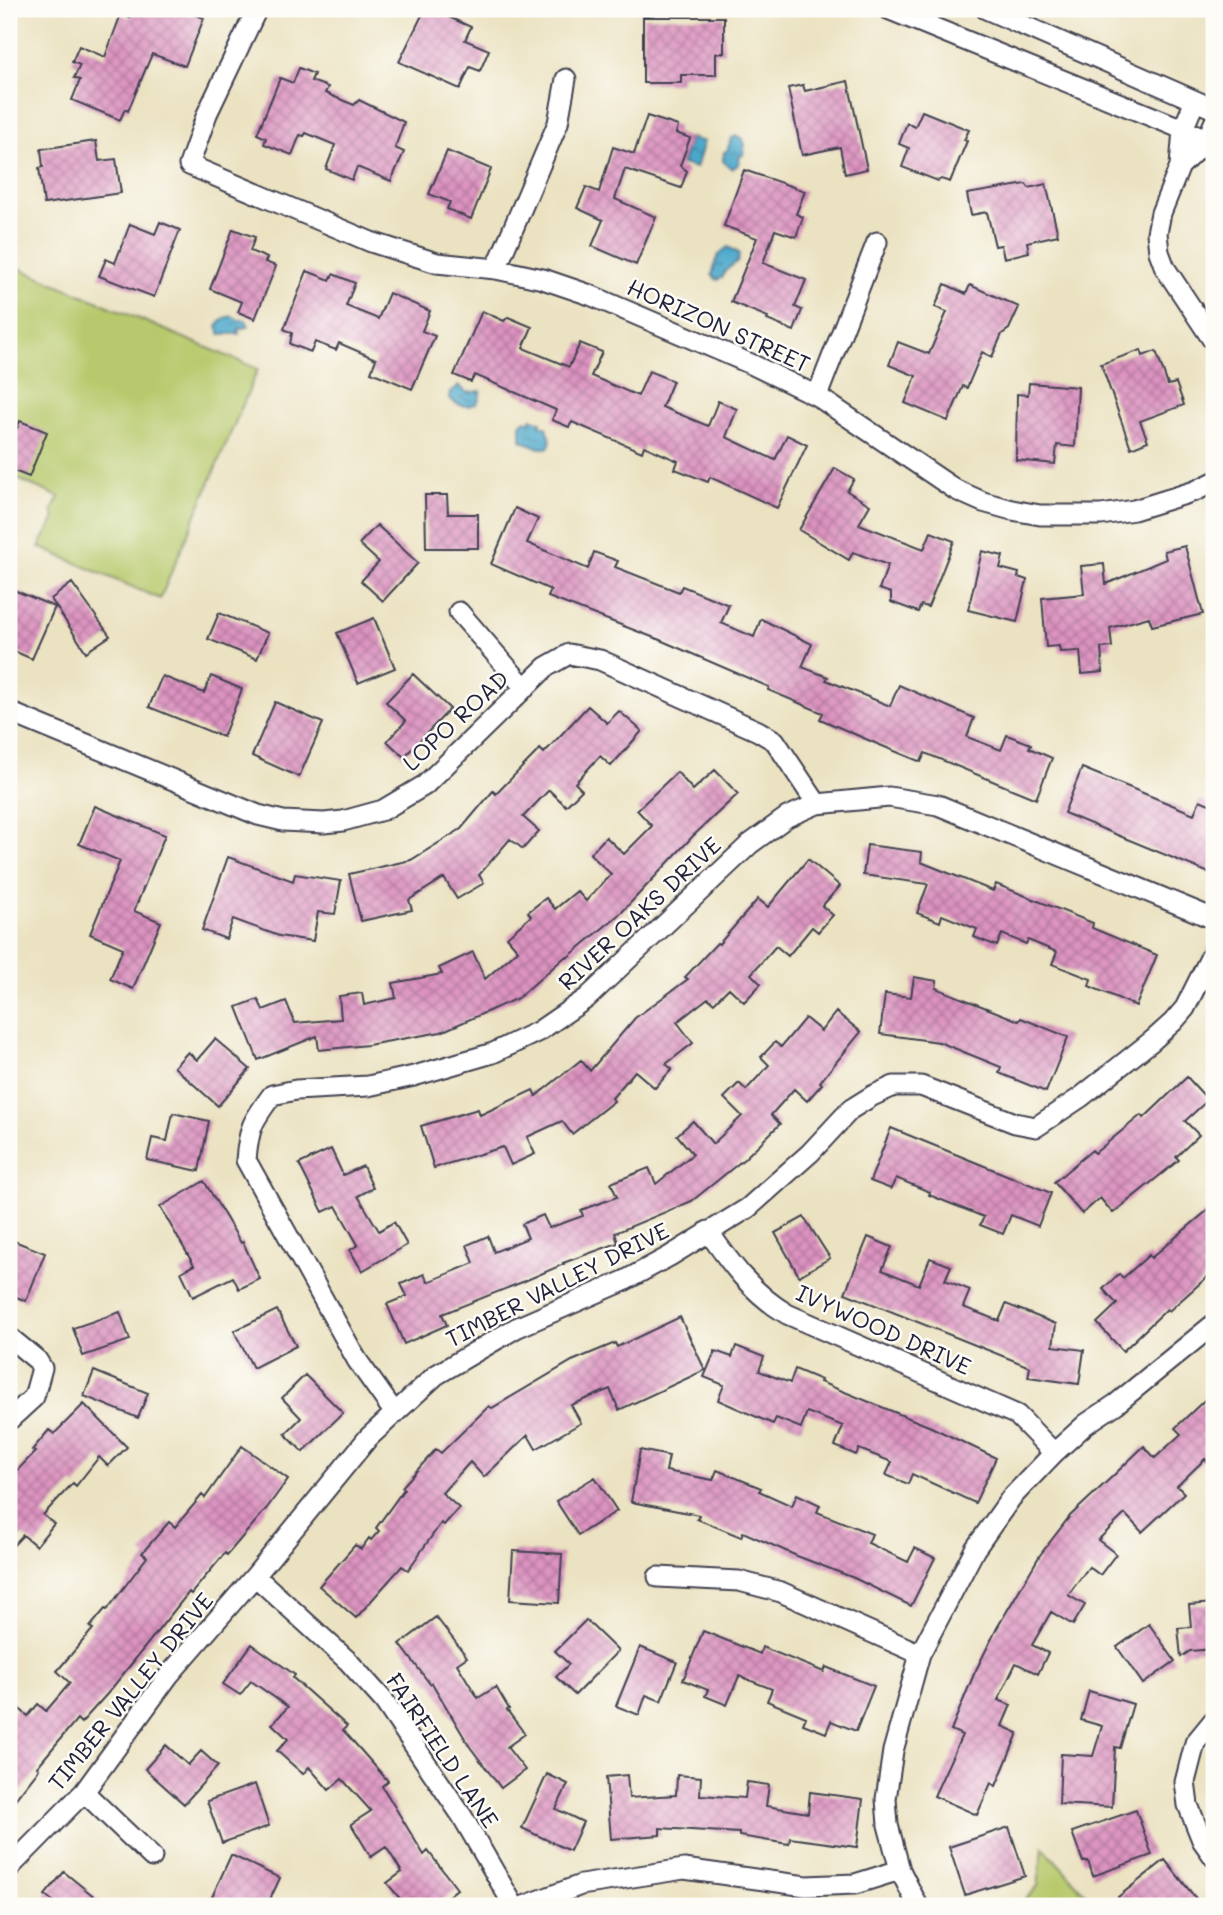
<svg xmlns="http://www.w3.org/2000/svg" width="1223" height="1915" viewBox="0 0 1223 1915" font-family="Mali,sans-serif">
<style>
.green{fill:#b7c96c;stroke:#6c7654;stroke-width:2}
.water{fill:url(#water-ripples);stroke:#376582;stroke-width:2}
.building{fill:url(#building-cross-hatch)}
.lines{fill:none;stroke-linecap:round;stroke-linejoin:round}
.minor-casing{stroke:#403f4f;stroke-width:23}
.minor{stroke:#fff;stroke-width:19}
.labels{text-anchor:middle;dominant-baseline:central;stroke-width:5;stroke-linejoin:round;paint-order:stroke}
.street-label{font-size:23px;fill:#22223b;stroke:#fdfcf7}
</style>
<defs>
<pattern id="water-ripples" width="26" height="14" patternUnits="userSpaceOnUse" patternTransform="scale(1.75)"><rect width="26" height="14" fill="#4ca8ca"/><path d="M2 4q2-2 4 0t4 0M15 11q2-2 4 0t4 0" fill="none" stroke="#3f88a5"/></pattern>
<pattern id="building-cross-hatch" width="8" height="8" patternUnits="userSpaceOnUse" patternTransform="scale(1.75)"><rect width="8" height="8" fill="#dc93c0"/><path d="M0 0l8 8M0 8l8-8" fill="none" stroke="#b2789d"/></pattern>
</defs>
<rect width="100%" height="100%" fill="#fdfcf7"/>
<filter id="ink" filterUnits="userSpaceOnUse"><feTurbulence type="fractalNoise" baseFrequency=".0143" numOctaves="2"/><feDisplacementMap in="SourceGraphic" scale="14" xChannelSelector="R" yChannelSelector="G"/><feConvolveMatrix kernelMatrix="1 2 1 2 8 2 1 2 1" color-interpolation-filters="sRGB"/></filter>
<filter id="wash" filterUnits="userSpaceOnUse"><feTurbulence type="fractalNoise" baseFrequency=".00686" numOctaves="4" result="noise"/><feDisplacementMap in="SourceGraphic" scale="28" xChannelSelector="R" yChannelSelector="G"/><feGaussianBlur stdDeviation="1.57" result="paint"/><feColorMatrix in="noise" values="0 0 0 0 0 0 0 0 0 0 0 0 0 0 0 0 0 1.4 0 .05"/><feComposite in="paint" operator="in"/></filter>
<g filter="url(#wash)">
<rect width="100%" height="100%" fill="#ebe2c1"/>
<path class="green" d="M9,264L258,369L160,599L39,547L55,518L52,511L59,497L9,475Z
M1043,1847L1097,1906H1020L1038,1886Z"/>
<path class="water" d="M736,136L742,138L745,144L743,155L738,158L739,164L732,169L723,161L724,152L727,151L731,139Z
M690,138L704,142L696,168L682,164Z
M728,247L739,253L738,261L725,271L723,277L717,280L712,275C716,263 715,255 728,247Z
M232,316L239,320H246L249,326L238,330L239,334H220L217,326L225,318Z
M459,386L467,393L481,391L478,402C469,409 457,406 449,398L450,392Z
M531,418L541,422L540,425L547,427L551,441L548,448H539L521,440V423L526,420L531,423Z"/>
<g id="blocks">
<path class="building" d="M133,9H181L204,18L185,66L152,54L128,111L125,109L120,120L72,100L80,80L74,78L80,65L72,62L79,46L105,57L121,14L130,18Z
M425,9H431L471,27L465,40L489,50L480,71L470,67L460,89L399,62Z
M643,17H724V53H716V75H681V83H643Z
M299,68L314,74L311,81L328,87L325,93L354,105L359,100L404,122L395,148L404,152L391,181L357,167L352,180L326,169L335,145L306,133L304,136L300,135L292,155L264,144L266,138L257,134L280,78L293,83Z
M848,81L867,169L845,174L840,147L802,155L788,88L803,85L805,91Z
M922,111L969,130L964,140L967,141L950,182L941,179L938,181L902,167L909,148L899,144L907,123L915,127Z
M647,116L678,126L676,133L690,138L680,166L687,171L681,188L625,169L615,199L656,217L636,265L592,246L603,220L577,208L586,187L599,192L613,147L634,154Z
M96,141L99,161L116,159L121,193L44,204L39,168L43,167L41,149Z
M447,151L491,169L471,219L447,209L450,202L429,194Z
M744,170L805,191L796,214L803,217L796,237L775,230L763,263L806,280L795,307L802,310L794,331L767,320L768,317L731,302L757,238L724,226Z
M1026,184L1029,188L1046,184L1058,235L1027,242L1029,252L1004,258L1001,245L995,246L987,212L971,215L967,194Z
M160,222L180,230L154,297L99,276L106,259L115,263L130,224L155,234Z
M233,229L255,237L250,251L267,258L265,262L276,266L255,319L238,312L242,302L210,289Z
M307,271L330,280L333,274L355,283L346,306L378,319L389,293L430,311L422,331L435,336L412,389L371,372L376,359L339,343L336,350L315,342L311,352L290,344L292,333L284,329Z
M945,284L966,294L970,285L1019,307L1009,329L1002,334L992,357L982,352L967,388L963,386L948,421L905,403L916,376L889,365L898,342L929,354L947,312L935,307Z
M482,311L504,321L508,317L532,327L523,348L569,367L580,343L602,352L591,376L638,396L649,371L673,381L662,407L708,426L718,401L737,409L726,437L775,460L787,435L807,445L777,508L710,477L708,482L675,469L678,461L644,446L642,452L572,422L569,427L552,420L556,410L475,375L471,382L454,375Z
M1141,350L1143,356L1156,351L1168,385L1176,383L1184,405L1140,421L1148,441L1131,448L1101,364Z
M1029,383L1078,387L1075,447L1057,445L1055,464L1016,460L1017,394L1028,395Z
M20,421L47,432L29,477L9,469V425L17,428Z
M835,468L854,479L847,491L870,505L859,524L924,549L931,532L954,541L928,607L921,605L918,612L891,602V593L879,589L888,565L853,552L849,560L799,530Z
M425,495H447L448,514H478V548H426Z
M515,508L538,519L527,543L588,569L594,552L618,561L615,567L679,592L682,586L729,605L721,623L754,637L761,619L812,644L802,667L828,677L826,680L890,706L899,685L974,718L967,737L1001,750L1007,735L1031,744L1029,748L1052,758L1036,799L925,753L921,762L875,743L820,719L823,713L768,690L769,687L660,640L548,597L551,590L491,564Z
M377,525L418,563L383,601L361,581L379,562L359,544Z
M1185,546L1203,614L1152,626L1149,617L1110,628L1112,647L1101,648L1103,672L1082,674L1080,651L1060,652L1059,646L1046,647L1042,598L1084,594L1081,566L1104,564L1106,584L1166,559L1164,551Z
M982,551L1003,556L1000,568L1019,573L1018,577L1027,580L1017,622L968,610Z
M72,583L110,636L86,652L51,599Z
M9,588L55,607L32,659L9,649Z
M219,613L268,633L257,659L208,639Z
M374,618L395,668L358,683L337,633Z
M413,674L450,709L404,757L387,741L406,721L386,702Z
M162,676L204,693L211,676L242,689L223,737L149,707Z
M275,702L323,723L299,777L252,756Z
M588,706L607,723L619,711L642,731L611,766L600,756L575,783L582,790L566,806L549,790L523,817L539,831L523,849L510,839L479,875L484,883L457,899L444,878L409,900L412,910L361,921L349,874L411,860L461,829L493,791L496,794L540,749L544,753Z
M1082,768L1194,814L1200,800L1214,806V875L1064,813Z
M715,770L738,794L693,836L622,912L567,958L566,956L518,998L441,1032L368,1045L319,1050L317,1036L258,1060L237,1007L258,999L263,1010L286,1001L295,1023L341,1019L339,996L362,993L364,1005L396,998L393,983L442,974L439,968L473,952L485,979L518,950L507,937L531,916L528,912L546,898L555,909L577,891L586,901L611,874L590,854L606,837L624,854L652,826L637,810L677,772L693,790Z
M95,806L165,835L134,911L161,922L133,989L110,979L123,948L90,934L120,861L79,844Z
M867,845L922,852L921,862L993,891L996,884L1093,923L1092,928L1157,955L1136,1006L1089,986L1091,979L1052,964L1057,952L1028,940L1026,944L1002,934L997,946L974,937L977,929L942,915L940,922L917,913L928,884L863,875Z
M228,857L293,881L295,874L341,881L335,914L318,912L313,941L279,936L233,919L226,939L202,930Z
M808,859L840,886L822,906L833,915L818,932L812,927L788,956L776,946L751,974L761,984L744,1002L729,988L714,1003L708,998L677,1022L693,1043L666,1064L672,1069L655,1088L635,1071L612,1098L614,1101L572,1134L562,1121L527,1137L535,1154L511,1165L503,1147L434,1168L421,1126L478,1109L480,1115L533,1090L536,1096L581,1060L590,1071L635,1018L688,979L685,977L717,943L719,944L758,899L768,907Z
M914,977L937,981L936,988L1019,1021L1021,1018L1068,1037L1046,1092L999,1073L1001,1067L939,1042L880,1034L885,994L911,997Z
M836,1012L861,1032L820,1082L822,1084L807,1101L794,1089L771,1115L780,1124L744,1159L692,1201L615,1233L618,1243L563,1263L564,1264L520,1283L442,1314L447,1325L404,1344L387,1304L407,1296L401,1284L424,1274L428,1282L474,1263L467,1245L488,1236L494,1252L528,1238L522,1224L543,1215L549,1228L583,1216L581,1210L617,1197L611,1183L649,1168L656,1184L693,1154L677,1135L693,1121L713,1144L742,1116L724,1098L739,1083L746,1090L769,1065L761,1057L775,1042L781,1047L805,1018L821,1031Z
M215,1039L250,1069L218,1106L174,1067L188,1052L197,1060Z
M1187,1077L1208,1100L1185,1121L1199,1135L1176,1157L1179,1160L1113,1213L1100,1198L1082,1214L1054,1182L1092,1150L1095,1153L1141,1115L1144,1118Z
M173,1113L209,1121L199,1171L147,1160L152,1138L167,1141Z
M891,1128L1051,1193L1038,1226L1011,1215L1003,1234L980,1225L984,1217L929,1195L930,1192L896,1178L891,1189L870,1181Z
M331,1149L343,1175L363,1166L373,1188L358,1196L379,1231L394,1222L407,1245L362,1271L350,1250L358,1245L336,1206L323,1212L299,1164Z
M204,1181L241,1243L243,1242L260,1279L239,1289L233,1277L193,1297L181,1272L194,1265L160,1207Z
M1214,1205V1271L1169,1311L1167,1309L1123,1351L1097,1323L1117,1304L1103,1289L1119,1274L1123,1278L1149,1255L1151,1258Z
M804,1217L830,1258L799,1276L775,1233Z
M868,1237L892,1247L882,1270L919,1285L930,1258L951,1266L945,1280L970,1290L963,1307L999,1321L1006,1304L1056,1324L1053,1346L1084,1350L1079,1384L1028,1377L1030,1367L845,1293Z
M9,1239L45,1253L26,1301L9,1294Z
M277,1310L296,1346L253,1368L234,1331Z
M120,1312L130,1340L83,1356L73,1328Z
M680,1317L705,1370L619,1410L610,1389L571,1405L581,1423L536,1449L528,1435L484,1477L470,1462L442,1493L459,1508L444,1525L441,1523L408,1570L402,1566L356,1618L319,1586L355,1545L361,1549L369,1538L371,1540L379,1531L376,1528L404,1489L402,1487L436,1449L441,1453L489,1406L492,1408L572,1361L615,1343L617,1347Z
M736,1346L764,1357L759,1371L790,1383L795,1369L821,1380L820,1382L931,1427L996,1458L975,1503L912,1474L908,1484L886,1475L892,1462L859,1449L856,1455L835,1446L843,1426L807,1412L801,1428L776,1418L773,1424L718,1400L724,1385L704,1377L715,1351L732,1357Z
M94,1371L148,1393L138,1418L84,1396Z
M305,1375L343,1413L303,1452L285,1434L301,1418L282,1398Z
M1214,1391V1468L1205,1459L1177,1486L1184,1493L1142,1532L1125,1514L1098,1540L1116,1554L1100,1575L1089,1567L1068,1595L1085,1605L1073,1625L1051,1612L1032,1645L1048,1653L1038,1674L1016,1663L998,1700L1011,1705L1002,1726L1018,1733L996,1786L991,1783L977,1815L934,1796L962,1735L951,1730L974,1674L997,1628L1040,1555L1070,1516L1114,1475L1144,1446L1155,1458L1181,1434L1175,1428Z
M84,1404L127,1447L108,1466L99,1457L76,1486L73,1483L43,1515L54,1524L36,1546L23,1535L9,1550V1479L35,1452L32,1450L49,1430L54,1434Z
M242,1446L288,1479L267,1508L227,1555L225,1553L191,1594L189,1592L108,1693L81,1723L77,1719L37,1767L39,1769L9,1807V1717L17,1707L28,1716L38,1704L46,1711L70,1683L57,1671L93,1629L90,1627L105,1609L107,1610L147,1557L142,1553L169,1522L175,1527L202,1495L205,1498Z
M640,1450L669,1456L666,1471L713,1480L717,1470L761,1488L759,1491L792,1506L797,1494L820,1505L817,1512L872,1534L868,1543L908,1562L915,1548L935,1558L911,1606L854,1578L797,1556L743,1532L741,1537L697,1519L699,1515L631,1502Z
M595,1477L617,1511L578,1535L556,1501Z
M513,1551L562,1554L559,1603L510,1600Z
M1214,1603V1649L1190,1651L1181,1657L1178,1628L1191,1627L1189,1605Z
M436,1617L467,1657L457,1664L478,1698L496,1687L509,1709L507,1710L525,1734L507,1747L525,1770L501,1788L470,1747L432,1683L430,1684L400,1644Z
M586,1620L618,1651L575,1695L556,1677L569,1664L555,1651Z
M1149,1624L1175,1661L1143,1684L1117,1647Z
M703,1631L760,1654L762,1647L824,1672L826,1667L874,1686L856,1731L831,1721L826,1733L803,1724L806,1717L767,1701L772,1689L739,1676L727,1705L705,1696L708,1690L683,1680Z
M252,1644L295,1675L293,1678L347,1726L343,1730L388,1781L382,1786L424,1855L428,1851L457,1889L436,1906H406L387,1883L402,1872L386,1847L371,1857L351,1824L371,1811L342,1779L329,1790L309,1767L303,1774L277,1751L288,1739L272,1724L288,1707L251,1681L240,1695L223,1684Z
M640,1647L677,1662L661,1701L646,1695L639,1715L616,1706Z
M1089,1691L1133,1704L1120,1748L1115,1747L1112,1807L1059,1804L1061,1754L1093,1756L1102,1726L1081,1720Z
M166,1745L188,1765L201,1751L218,1766L184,1804L145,1769Z
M547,1774L568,1784L556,1809L583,1822L570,1851L522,1828Z
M627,1775L629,1798L676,1795L677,1775L701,1777L700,1795L745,1798L747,1782L769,1785L766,1806L808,1813L810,1792L863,1799L857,1847L790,1838L789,1844L739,1836V1833L660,1828V1835L611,1839L606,1777Z
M255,1784L269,1826L222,1843L207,1801Z
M1136,1810L1152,1855L1093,1876L1088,1861L1083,1862L1072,1832Z
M1009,1827L1025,1876L965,1895L949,1847Z
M231,1855L280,1878L267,1906H226L211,1899Z
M1165,1860L1202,1906H1125L1118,1897Z
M64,1872L106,1906H59L45,1895Z"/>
</g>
</g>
<g filter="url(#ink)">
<use href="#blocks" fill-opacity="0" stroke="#403f4f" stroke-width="2"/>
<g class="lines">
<defs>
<path id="minor" d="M257,9L207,114L189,165L371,242L437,263L496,269L543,279L590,295L751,364L817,396L956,490L983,502L1012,510L1040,515H1101L1134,510L1195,491L1214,482
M888,9L1207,139
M986,9L1214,109
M1195,101L1183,129L1180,166L1161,213L1157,233L1159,252L1165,268L1214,342
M1180,166L1207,139L1214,123
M496,269L558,123L566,79
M817,396L877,242
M459,612L525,688
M9,712L258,815L283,821L324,823L343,821L383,810L425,785L546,667L569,654L600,660L758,731L775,741L817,804
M708,1231C731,1264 752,1293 787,1314L1017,1415L1054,1453
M9,1337L37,1360L42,1368L34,1397L9,1420
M394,1412L357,1360L246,1160C249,1127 252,1122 272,1095L296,1090L368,1086L414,1076L493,1053L539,1031L587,998L750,844L787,817L817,804L889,797L938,805L1214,919
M255,1576L348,1661L384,1701L462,1816L514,1906
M658,1577L739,1581L781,1592L920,1654
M1213,1721L1195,1743L1185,1782L1188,1805L1202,1840L1214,1857
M84,1792L152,1857
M9,1868L84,1792L169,1675L255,1576L368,1438L436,1375L516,1328L624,1281L670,1256L748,1208L810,1153L851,1109L872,1096L894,1086H921L1015,1123L1036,1127L1081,1097L1153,1040L1173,1022L1185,1008L1214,950
M524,1906L581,1885L684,1869L806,1886L855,1884L900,1870
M918,1906L900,1870L888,1825L886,1799L893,1751L920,1654L975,1549L1011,1498L1054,1453L1086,1424L1116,1404L1214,1324"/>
</defs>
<use href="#minor" class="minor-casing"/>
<use href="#minor" class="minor"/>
</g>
</g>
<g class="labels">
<g class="street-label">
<text transform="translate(719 325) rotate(24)">HORIZON STREET</text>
<text transform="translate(455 720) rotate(-43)">LOPO ROAD</text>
<text transform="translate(639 913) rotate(-43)">RIVER OAKS DRIVE</text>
<text transform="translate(557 1284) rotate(-27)">TIMBER VALLEY DRIVE</text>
<text transform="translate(884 1329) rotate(24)">IVYWOOD DRIVE</text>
<text transform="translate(130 1691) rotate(-51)">TIMBER VALLEY DRIVE</text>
<text transform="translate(443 1750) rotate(56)">FAIRFIELD LANE</text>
</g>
</g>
<rect width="1223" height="1915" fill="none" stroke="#fdfcf7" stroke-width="35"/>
</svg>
